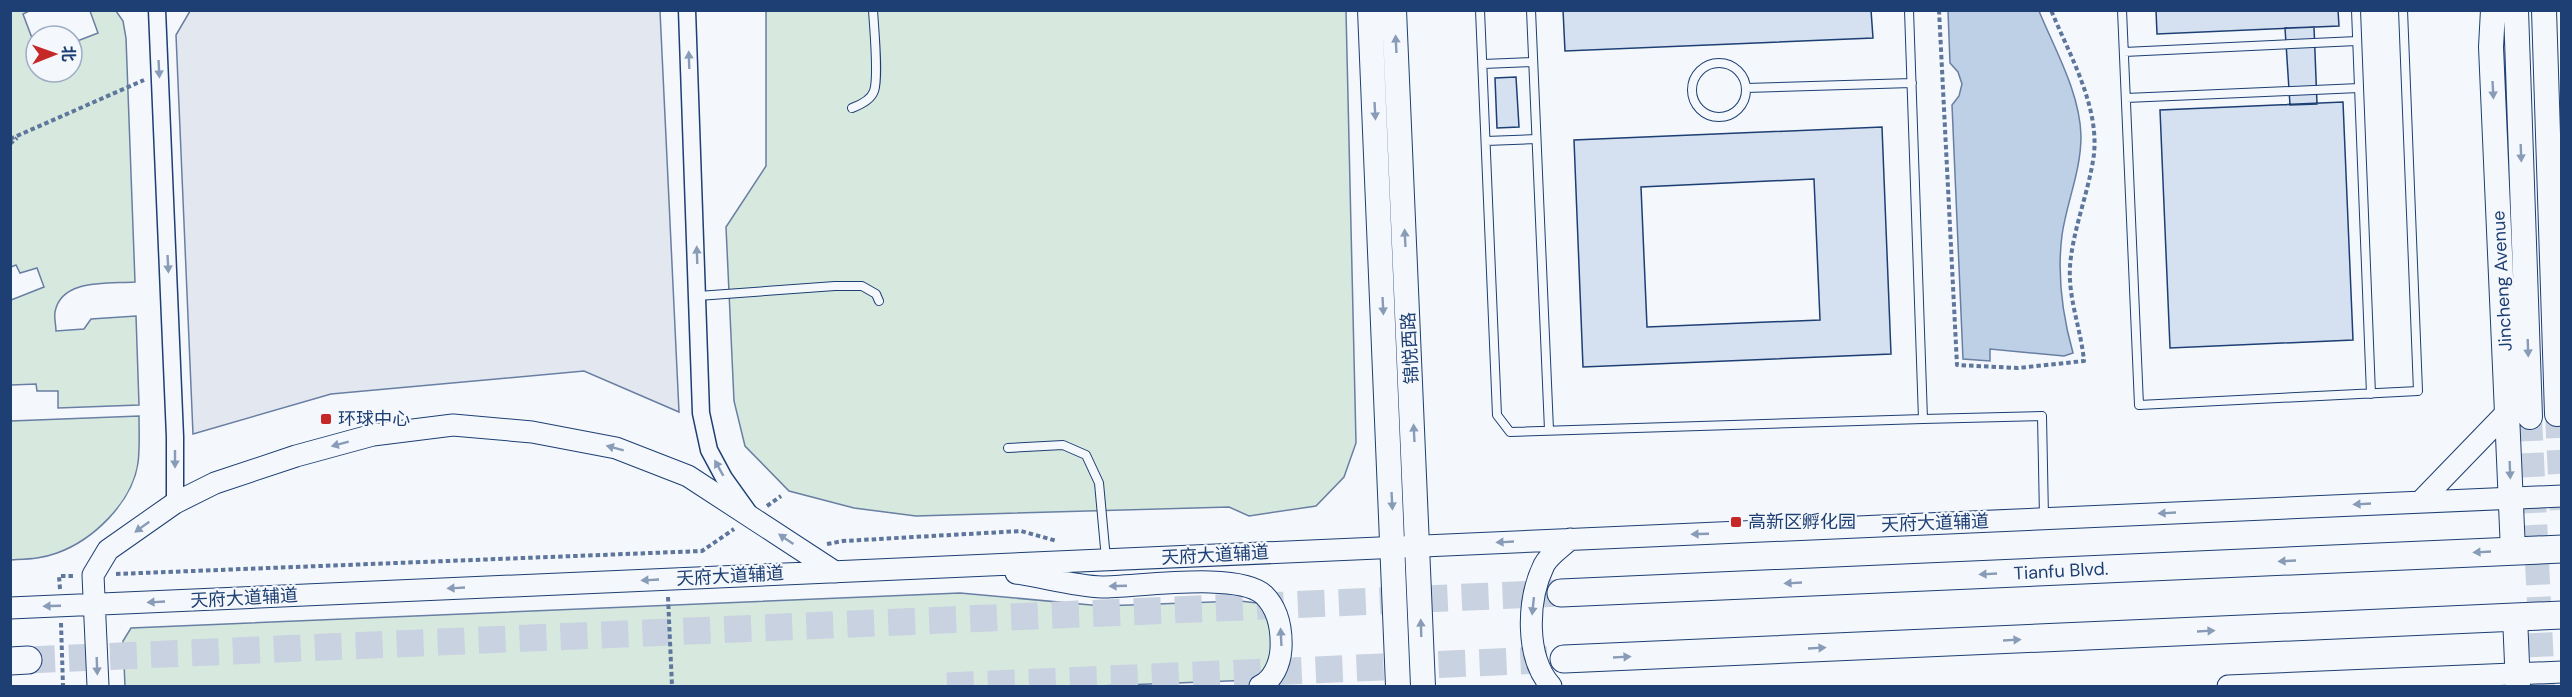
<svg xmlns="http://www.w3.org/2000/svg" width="2572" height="697" viewBox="0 0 2572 697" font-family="'DM Sans','Noto Sans SC',sans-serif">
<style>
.green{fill:#d7e8df;stroke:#687fa3;stroke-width:1.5}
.parking{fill:#e3e8f0;stroke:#687fa3;stroke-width:1.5}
.water{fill:#bed0e5;stroke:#687fa3;stroke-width:1.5}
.building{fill:#d5e0f0;stroke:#1d3f73;stroke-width:1.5;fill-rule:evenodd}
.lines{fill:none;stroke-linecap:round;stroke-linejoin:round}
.secondary-tunnel{stroke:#c9d2e0;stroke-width:24;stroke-dasharray:24 12;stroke-linecap:butt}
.primary-tunnel{stroke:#c9d2e0;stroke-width:27;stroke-dasharray:27 14;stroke-linecap:butt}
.service-casing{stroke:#1d3f73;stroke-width:10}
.minor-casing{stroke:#1d3f73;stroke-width:19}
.tertiary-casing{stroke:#1d3f73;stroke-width:23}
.secondary-casing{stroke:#1d3f73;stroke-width:26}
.primary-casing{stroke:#1d3f73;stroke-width:29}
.path{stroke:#5e769c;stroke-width:4;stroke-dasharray:4.5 3;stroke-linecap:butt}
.service{stroke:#f4f7fb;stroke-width:8}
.minor{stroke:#f4f7fb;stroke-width:16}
.tertiary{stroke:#f4f7fb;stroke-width:21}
.secondary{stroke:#f4f7fb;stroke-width:24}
.primary{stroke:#f4f7fb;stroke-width:27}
.oneway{fill:#889bb7}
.poi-dot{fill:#c62828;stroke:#f4f7fb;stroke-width:2}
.labels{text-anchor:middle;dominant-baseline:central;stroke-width:4.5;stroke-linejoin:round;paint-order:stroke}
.street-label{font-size:18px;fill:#1d3f73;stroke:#f4f7fb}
.poi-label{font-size:18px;fill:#1d3f73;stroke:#f4f7fb;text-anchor:start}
</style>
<rect width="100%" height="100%" fill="#f4f7fb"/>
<path class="green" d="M11,10L29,11L23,14L32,38L36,37V72H72V43L98,33L90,11H116L123,21L126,38L135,282C109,284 61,278 55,312C54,318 56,325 56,331L84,329L91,319L136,316L139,405L58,408V391H37L36,384L11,385V300L44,287L37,268L20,273L16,265L11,267Z
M766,11H1346L1356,443L1344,477L1316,506L1249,516L1229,507L916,516L854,508L789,491L745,446L734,401L726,227L766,166Z
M139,416C139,431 140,447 138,463C132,503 93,540 57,553C41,559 26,559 11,560V421Z
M960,593L1102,606L1240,601L1257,603L1271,617V665L1253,680L1099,686H125L123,641L131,628Z"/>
<path class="parking" d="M190,11H660L679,412L584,371L331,394L193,434L176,35Z"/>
<path class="water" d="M1948,11H2039C2055,50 2080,93 2081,136C2081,171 2067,201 2062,235C2057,275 2062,314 2073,353L2064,356L1990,349V361L1963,359L1952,105L1959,96L1962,84L1958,72L1950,63Z"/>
<path class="building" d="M1563,10H1871L1873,38L1565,51Z
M2156,10H2338L2339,26L2157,34Z
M2314,27L2317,104L2290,105L2285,28Z
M1516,77L1519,127L1497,128L1495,78Z
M2343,102L2353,340L2170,348L2160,110Z
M1882,127L1891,354L1583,367L1574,140ZM1814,179L1820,320L1647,327L1641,187Z"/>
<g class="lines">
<path class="secondary-tunnel" d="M2557,414L2562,517
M2530,417L2543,686"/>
<path class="primary-tunnel" d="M28,660L1561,593
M947,686L1564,659"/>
<defs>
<path id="service" d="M1480,10L1497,415L1510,432L1923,419
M1531,10L1549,430
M1909,10L1923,419L2042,416L2044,517
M2122,10L2139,405L2418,391L2403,10
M2356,10L2371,394
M2124,52L2357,41
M1692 90a27 27 0 1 1 54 0a27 27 0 1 1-54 0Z
M1483,64L1533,62
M1746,88L1912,83
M2126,98L2359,88
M852,108C860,105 871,100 874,91C879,77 874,28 873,10
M1486,141L1536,139
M698,296L835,286H862L876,294L879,301
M1008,448L1063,445L1086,455L1099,483L1106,559"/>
<path id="minor" d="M157,10L175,437V503
M687,10L701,413L709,450L724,478L749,513"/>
<path id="tertiary" d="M2420,502L2508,411
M1016,573C1044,577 1074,586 1102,587C1137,587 1239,571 1264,595C1279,610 1282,629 1281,649C1280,664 1273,680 1260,686
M10,608L2562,496
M98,686L93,575L108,550L175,503L215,483L296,456L373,435L453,425L532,432L616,448L688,476L835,572
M1551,686C1525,657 1527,600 1544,565C1549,555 1562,547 1570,539
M2228,686L2562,672"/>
<path id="secondary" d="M1370,10L1398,686
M1394,10L1423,686
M2493,10L2491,47L2513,551
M2516,10L2530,417
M2544,10L2557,414
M2515,617L2518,686"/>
<path id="primary" d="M1561,593L2562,549
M1564,659L2562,615
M10,661L28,660"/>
</defs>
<use href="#service" class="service-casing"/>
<use href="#minor" class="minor-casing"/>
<use href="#tertiary" class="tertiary-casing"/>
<use href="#secondary" class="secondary-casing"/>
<use href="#primary" class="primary-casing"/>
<path class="path" d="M1939,10L1957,365L2018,368L2084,361C2081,329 2068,299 2070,266C2073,228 2089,192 2094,154C2099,105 2069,54 2051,10
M10,139L144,80
M10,144L17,138
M767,506L781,496
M827,544L843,541L1021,531L1057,541
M116,574L702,551L734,529
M60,589L59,576H75
M668,597L672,686
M61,623L63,686"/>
<use href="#service" class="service"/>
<use href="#minor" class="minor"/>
<use href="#tertiary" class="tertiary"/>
<use href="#secondary" class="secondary"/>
<use href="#primary" class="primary"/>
</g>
<defs><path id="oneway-solid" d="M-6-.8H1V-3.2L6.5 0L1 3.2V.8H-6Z" transform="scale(1.5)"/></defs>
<g class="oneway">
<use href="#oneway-solid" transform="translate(1396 44) rotate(-93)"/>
<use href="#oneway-solid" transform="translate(689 60) rotate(-92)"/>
<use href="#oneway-solid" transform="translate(159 69) rotate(87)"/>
<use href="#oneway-solid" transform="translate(2493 90) rotate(87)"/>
<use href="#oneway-solid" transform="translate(1375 111) rotate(87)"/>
<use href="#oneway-solid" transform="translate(2521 153) rotate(88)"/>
<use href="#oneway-solid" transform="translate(1405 238) rotate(-93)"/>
<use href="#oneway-solid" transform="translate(697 255) rotate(-92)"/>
<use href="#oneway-solid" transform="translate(168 264) rotate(87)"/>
<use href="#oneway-solid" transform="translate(1383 306) rotate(87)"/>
<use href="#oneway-solid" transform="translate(2528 348) rotate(88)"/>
<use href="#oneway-solid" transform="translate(1414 433) rotate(-93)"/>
<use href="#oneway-solid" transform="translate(340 444) rotate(165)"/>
<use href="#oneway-solid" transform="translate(615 448) rotate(-165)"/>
<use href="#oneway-solid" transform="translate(175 459) rotate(90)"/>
<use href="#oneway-solid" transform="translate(719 468) rotate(-119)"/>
<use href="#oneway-solid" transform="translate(2510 470) rotate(88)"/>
<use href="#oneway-solid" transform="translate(1392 501) rotate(87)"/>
<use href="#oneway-solid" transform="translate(2362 504) rotate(177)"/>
<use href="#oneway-solid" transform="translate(2167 513) rotate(177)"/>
<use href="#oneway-solid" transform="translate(142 527) rotate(144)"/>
<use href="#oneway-solid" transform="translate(1700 534) rotate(178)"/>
<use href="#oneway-solid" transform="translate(786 539) rotate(-146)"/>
<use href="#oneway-solid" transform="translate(1505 542) rotate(177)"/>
<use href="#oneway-solid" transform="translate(2482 552) rotate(177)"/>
<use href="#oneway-solid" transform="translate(2287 561) rotate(177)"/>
<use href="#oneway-solid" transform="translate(1988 574) rotate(177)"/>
<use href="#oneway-solid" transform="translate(650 580) rotate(177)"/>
<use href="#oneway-solid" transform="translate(1793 583) rotate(177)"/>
<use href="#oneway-solid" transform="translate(1118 586) rotate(178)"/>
<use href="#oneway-solid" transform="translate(456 588) rotate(177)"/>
<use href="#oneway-solid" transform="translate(156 602) rotate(177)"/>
<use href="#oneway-solid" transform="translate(52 606) rotate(178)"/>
<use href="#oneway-solid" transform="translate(1533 606) rotate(96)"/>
<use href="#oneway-solid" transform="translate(1421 628) rotate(-92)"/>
<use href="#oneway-solid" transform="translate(2206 631) rotate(-3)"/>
<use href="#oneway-solid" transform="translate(1281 637) rotate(-93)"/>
<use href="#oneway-solid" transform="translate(2012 640) rotate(-3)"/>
<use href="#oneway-solid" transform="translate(1817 648) rotate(-3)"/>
<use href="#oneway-solid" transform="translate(1622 657) rotate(-3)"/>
<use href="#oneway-solid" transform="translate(97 666) rotate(88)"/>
</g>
<g class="poi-dot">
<rect x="320" y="413" width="12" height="12" rx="3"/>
<rect x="1730" y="516" width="12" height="12" rx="3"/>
</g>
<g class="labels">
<g class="street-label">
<text transform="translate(2502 281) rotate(-93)">Jincheng Avenue</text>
<text transform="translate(1410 348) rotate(-93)">锦悦西路</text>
<text transform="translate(1935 523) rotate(-2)">天府大道辅道</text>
<text transform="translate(1215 555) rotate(-3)">天府大道辅道</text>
<text transform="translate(2061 571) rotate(-3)">Tianfu Blvd.</text>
<text transform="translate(730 576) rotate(-3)">天府大道辅道</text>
<text transform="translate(244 598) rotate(-3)">天府大道辅道</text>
</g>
<g class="poi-label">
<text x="338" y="419">环球中心</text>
<text x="1748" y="522">高新区孵化园</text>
</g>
</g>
<rect width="2572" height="697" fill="none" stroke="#1d3f73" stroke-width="24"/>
<g transform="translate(54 54) rotate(89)"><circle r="28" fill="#f4f7fb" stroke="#9eadc5" stroke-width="1.5"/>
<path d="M0-4.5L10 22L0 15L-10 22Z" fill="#c62828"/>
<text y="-9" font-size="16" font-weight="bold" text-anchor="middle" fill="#1d3f73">北</text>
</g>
</svg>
